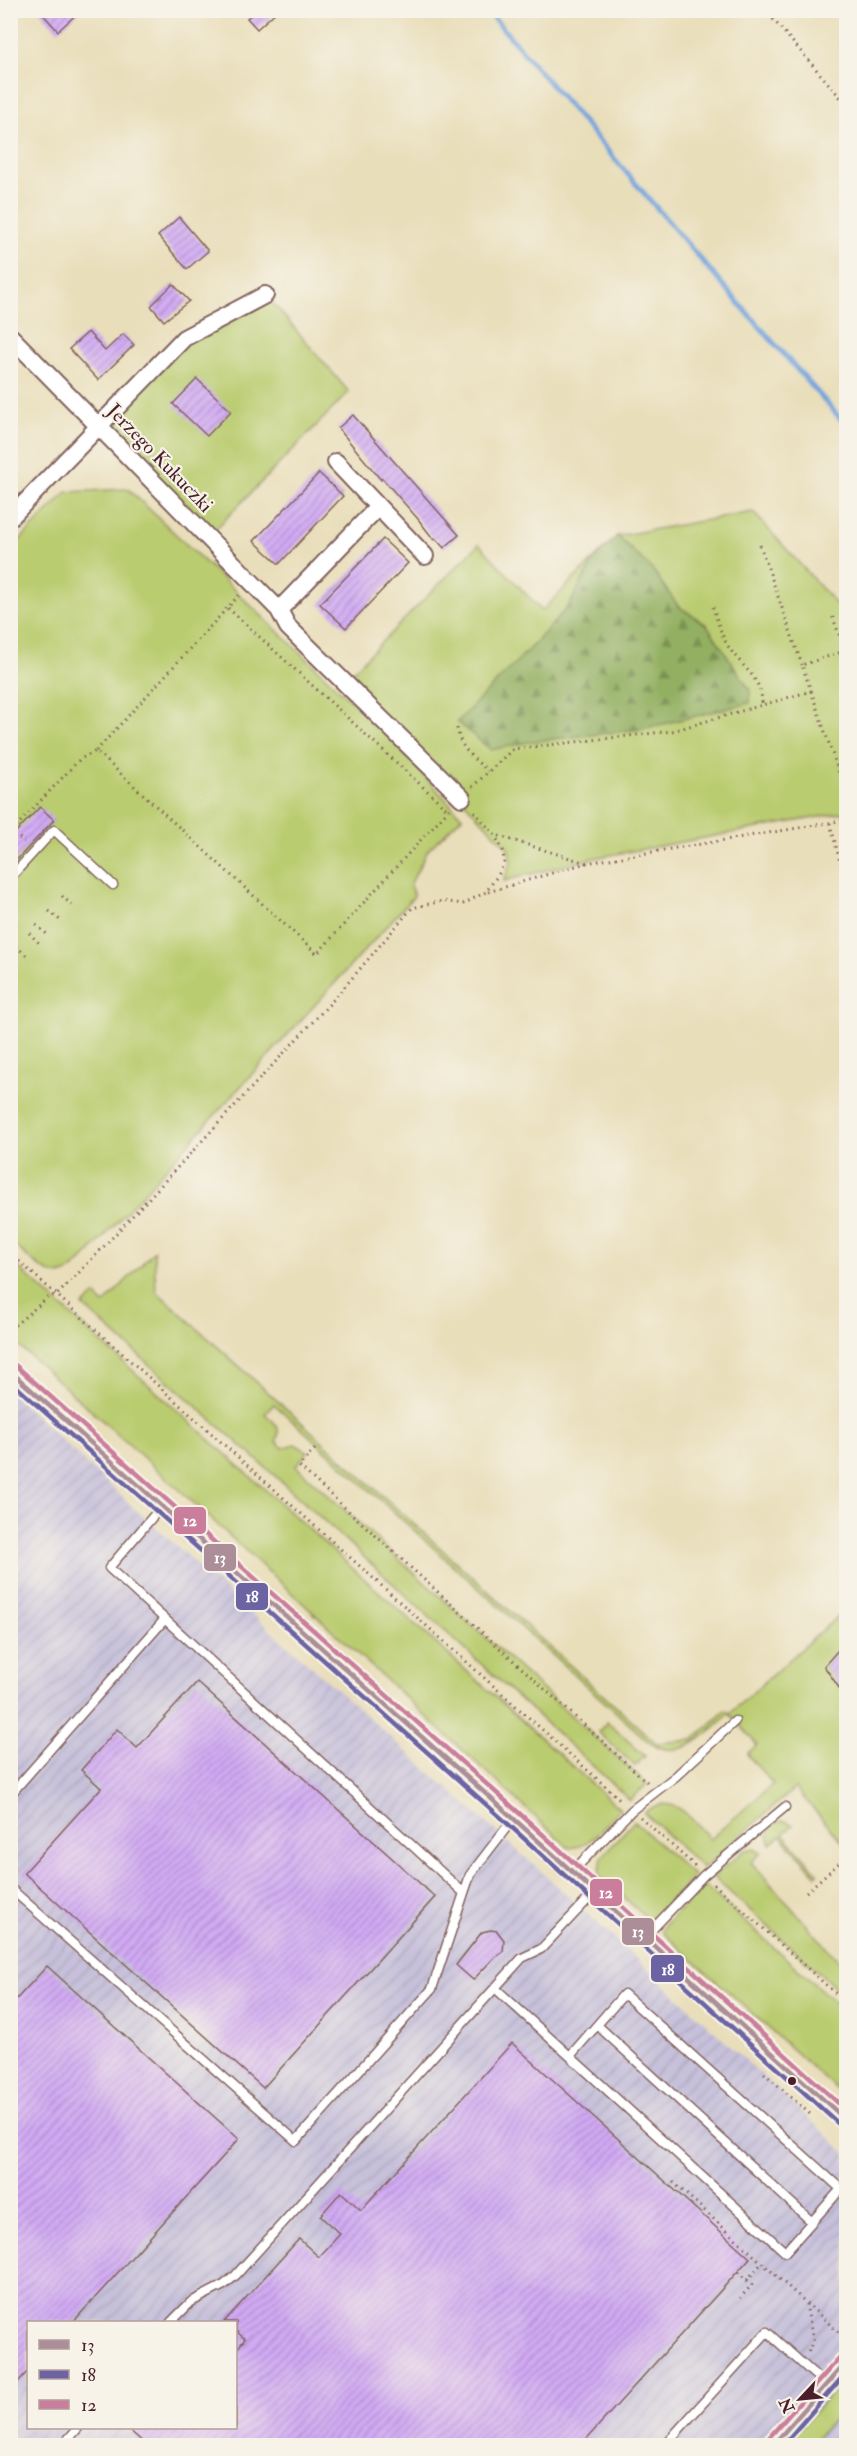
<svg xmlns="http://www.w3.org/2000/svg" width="857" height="2456" viewBox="0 0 857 2456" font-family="'IM FELL Double Pica',serif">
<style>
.industrial{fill:url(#industrial-furrows);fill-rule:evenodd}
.grass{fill:#bacc6f;stroke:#82764d;stroke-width:1.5}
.forest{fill:url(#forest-firs);stroke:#6e6846;stroke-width:1.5}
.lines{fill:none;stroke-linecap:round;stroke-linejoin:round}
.stream{stroke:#71a3dc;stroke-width:5}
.building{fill:url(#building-hatch)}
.service-casing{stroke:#82625d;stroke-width:11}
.minor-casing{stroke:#82625d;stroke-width:20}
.tertiary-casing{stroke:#82625d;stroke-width:22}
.path{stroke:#82625d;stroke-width:3;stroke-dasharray:1.5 4.5;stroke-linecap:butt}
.service{stroke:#fff;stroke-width:8}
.minor{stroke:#fff;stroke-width:16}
.tertiary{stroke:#fff;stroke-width:20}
.bus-1-casing{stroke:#f7f3e8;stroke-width:9}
.bus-2-casing{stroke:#f7f3e8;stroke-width:9}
.bus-3-casing{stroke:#f7f3e8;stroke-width:9}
.bus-1{stroke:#ab8e97;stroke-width:4.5}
.bus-2{stroke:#6c63a2;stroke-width:4.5}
.bus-3{stroke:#ca7e9b;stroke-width:4.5}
.bus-dot{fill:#4a1f2b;stroke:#f7f3e8;stroke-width:2}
.labels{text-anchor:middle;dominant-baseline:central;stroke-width:4.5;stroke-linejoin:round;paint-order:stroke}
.street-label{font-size:20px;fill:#4a1f2b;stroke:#f7f3e8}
.line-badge{stroke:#f7f3e8;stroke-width:2}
.badge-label{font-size:16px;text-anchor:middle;font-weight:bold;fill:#fff}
</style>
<defs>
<pattern id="industrial-furrows" width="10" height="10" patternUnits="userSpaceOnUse" patternTransform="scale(1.5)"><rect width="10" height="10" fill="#c6c0da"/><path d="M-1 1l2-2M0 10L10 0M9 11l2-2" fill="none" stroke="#aca5bb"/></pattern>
<pattern id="forest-firs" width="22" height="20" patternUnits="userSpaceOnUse" patternTransform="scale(1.5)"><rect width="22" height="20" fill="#93b062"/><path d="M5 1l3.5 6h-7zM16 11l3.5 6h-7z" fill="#7a8f51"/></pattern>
<pattern id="building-hatch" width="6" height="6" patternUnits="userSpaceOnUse" patternTransform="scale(1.5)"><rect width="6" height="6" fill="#d1aaf4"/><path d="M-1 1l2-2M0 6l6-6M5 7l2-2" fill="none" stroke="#ac8ac6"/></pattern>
</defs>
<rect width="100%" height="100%" fill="#f7f3e8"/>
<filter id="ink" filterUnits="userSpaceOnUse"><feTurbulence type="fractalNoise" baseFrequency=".0167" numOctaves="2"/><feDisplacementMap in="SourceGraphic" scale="12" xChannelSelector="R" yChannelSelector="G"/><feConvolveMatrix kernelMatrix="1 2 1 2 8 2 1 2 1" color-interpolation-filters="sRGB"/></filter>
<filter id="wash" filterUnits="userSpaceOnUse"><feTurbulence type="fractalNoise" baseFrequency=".008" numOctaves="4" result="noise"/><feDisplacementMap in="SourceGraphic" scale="24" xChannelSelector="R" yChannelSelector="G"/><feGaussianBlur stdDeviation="1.35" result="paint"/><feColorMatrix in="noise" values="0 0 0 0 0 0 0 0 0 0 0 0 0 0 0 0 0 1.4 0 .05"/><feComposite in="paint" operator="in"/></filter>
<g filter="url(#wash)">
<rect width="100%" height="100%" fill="#e9deba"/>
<path class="industrial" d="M10,1392L136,1510L564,1892L846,2153V2445H11ZM28,2322H236V2428H28Z"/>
<path class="grass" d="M266,295L349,392L208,537L99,427L184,338Z
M128,489L382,730L462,817L428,850L410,885L414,896L91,1251C84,1258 75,1269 66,1273C49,1282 23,1252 11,1242V549L67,492Z
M753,512L846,615V812L594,858L504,881L511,861L508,848L346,678L479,544L542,611L617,536Z
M154,1251L156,1291L656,1743L693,1740L726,1710L730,1713L846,1609V1846L795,1788L703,1868L644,1813C672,1789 692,1819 710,1839L773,1784L747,1754L757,1745L730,1714C704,1733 686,1763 650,1743L274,1404L265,1414C274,1422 283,1428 276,1441L283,1448L295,1444L308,1452L296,1466L647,1784L630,1800L274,1475L83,1306L95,1295L104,1304Z
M10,1260L620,1809C606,1824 592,1847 569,1848L183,1493L11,1339Z
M607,1722L645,1756L635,1766L598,1732Z
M634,1821L694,1876L654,1917L649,1920L599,1875L602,1857Z
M785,1821L793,1825L783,1834L818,1873L816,1875L781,1836L771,1844C764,1832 772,1821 785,1821Z
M754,1849L761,1853L751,1862L846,1969V1997L713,1877L745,1850Z
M704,1885L846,2012V2098L662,1932L664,1926Z
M846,2377V2406L810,2445H785Z"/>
<path class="forest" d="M617,536L652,569L678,606L707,625L750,690V703L642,729L529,742L491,750L457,722L540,638L570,604L594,559Z"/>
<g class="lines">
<path class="stream" d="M487,10L715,276L846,425"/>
</g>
<g id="blocks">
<path class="building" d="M39,10H81L58,31Z
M256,10H278L257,29L247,18Z
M179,217L208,251L187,269L158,236Z
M173,284L189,301L164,321L151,306Z
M88,332L105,351L123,334L134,345L98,380L69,349Z
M197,379L231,411L207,436L173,404Z
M353,415L459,535L444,548L435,538L434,540L418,519L382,478L381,480L338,428Z
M319,473L343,496L279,564L254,541Z
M383,539L408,563L346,628L320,604Z
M40,807L54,820L10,867V838Z
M846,1641V1698L824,1666Z
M197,1682L435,1897L263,2088L24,1873L101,1788L81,1770L117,1729L137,1748Z
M491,1930L497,1931L504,1940L503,1952L493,1959L473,1980L456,1965L482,1932Z
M47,1966L239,2139L73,2322H28V2371L10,2391V2006Z
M512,2043L750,2258L581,2445H146L126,2427H236V2350L245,2339L236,2331V2322H224L299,2239L319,2257L340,2234L320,2216L341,2192L361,2210Z"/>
</g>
</g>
<g filter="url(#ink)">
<use href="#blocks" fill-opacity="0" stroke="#82625d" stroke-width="1.5"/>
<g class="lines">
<defs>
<path id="service" d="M10,878L54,830L113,885
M10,1795L165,1619
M572,1872L632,1810L676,1776L735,1721
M10,1888L296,2141L432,1989L464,1893L109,1568L161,1507
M464,1893L470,1875L513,1819
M644,1938L704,1875L785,1807
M495,1988L785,2252L841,2189L624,1994L570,2056
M597,2025L812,2222
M171,2322L191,2302L224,2285L236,2275L522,1958L541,1949L594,1893
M62,2446L78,2428
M664,2446L767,2332L826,2385"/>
<path id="minor" d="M10,336L279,610L288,627L462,798
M336,462L425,556
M10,518L184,338L265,295
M279,610L378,507
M772,2446L846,2362"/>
<path id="tertiary" d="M10,1371L513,1818L846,2120"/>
</defs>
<use href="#service" class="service-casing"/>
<use href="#minor" class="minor-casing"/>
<use href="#tertiary" class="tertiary-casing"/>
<path class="path" d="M765,10L846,104
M760,545L802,665
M713,607C717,620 721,635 728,646C741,667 763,678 762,705
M228,608L447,809
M811,691L840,776
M457,728C460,749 473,758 488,771
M96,751L241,593
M472,787L513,749L672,731L811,691L802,665L845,651L832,615
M830,823L846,885
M10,830L24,842
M12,831L80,759L96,751L317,954L449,809
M586,863L846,820
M488,892L586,863L496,835
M62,896L74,907
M49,911L61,921
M36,925L48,935
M29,933L40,944
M16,946L28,957
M10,971L13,973
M10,1253L622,1801
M10,1329L50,1296L57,1295L96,1255L335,998L412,908L442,901L463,904L486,892L500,872L504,862L503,850L494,834L473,810
M315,1449L299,1466L647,1782
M640,1817L696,1867
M714,1884L846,2003
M806,1892L846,1857
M764,2073L811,2115
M839,2138L846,2144
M673,2182L846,2339
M738,2272L752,2285L740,2298
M747,2280L761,2264
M806,2304L813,2340L808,2353"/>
<use href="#service" class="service"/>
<use href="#minor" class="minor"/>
<use href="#tertiary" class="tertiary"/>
<defs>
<path id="bus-1" d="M10,1371L513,1818L846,2120
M772,2446L846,2362"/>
<path id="bus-2" d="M10,1381L508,1824L841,2126
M782,2446L846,2373"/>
<path id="bus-3" d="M15,1365L518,1812L846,2110
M766,2441L840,2357"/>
</defs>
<use href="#bus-1" class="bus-1-casing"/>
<use href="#bus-2" class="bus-2-casing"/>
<use href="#bus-3" class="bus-3-casing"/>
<use href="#bus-1" class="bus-1"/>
<use href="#bus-2" class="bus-2"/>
<use href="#bus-3" class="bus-3"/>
</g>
</g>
<circle class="bus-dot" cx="792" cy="2081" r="5"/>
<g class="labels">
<g class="street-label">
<text transform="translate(160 458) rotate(46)">Jerzego Kukuczki</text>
</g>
</g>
<g class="line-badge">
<rect x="173" y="1506" width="34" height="29" rx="6" fill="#ca7e9b"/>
<rect x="203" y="1543" width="34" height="29" rx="6" fill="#ab8e97"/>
<rect x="235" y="1582" width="34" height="29" rx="6" fill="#6c63a2"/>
<rect x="589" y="1878" width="34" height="29" rx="6" fill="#ca7e9b"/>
<rect x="621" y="1917" width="34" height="29" rx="6" fill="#ab8e97"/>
<rect x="650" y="1954" width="35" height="29" rx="6" fill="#6c63a2"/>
</g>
<g class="badge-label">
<text x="190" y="1526">12</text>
<text x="220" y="1563">13</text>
<text x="252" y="1602">18</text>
<text x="606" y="1898">12</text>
<text x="638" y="1937">13</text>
<text x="668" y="1975">18</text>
</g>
<rect width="857" height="2456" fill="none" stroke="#f7f3e8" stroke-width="36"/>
<rect x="27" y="2321" width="210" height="108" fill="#f7f3e8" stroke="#b29e9c" stroke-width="1.5"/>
<rect x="39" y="2340" width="30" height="9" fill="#ab8e97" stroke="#b29e9c" stroke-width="1.5"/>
<text x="81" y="2351" font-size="18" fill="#4a1f2b">13</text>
<rect x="39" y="2370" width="30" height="9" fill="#6c63a2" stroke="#b29e9c" stroke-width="1.5"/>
<text x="81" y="2381" font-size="18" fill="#4a1f2b">18</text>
<rect x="39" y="2400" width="30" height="9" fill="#ca7e9b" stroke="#b29e9c" stroke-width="1.5"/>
<text x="81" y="2411" font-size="18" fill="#4a1f2b">12</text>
<g transform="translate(800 2399) rotate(244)" stroke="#f7f3e8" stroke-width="4.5" paint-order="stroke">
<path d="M0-4.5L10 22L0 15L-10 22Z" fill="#4a1f2b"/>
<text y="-9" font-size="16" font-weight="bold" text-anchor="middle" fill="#4a1f2b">N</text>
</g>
</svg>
